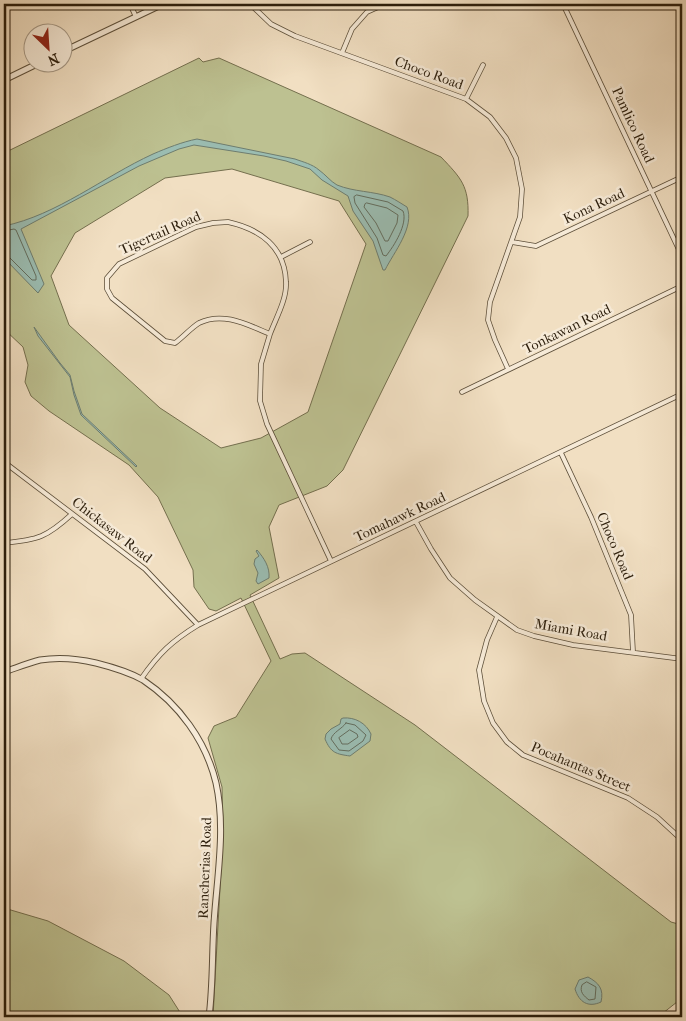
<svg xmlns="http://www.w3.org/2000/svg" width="686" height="1021" viewBox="0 0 686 1021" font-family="'IM FELL French Canon',serif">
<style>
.green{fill:#bdc191;stroke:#746f4e;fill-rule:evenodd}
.water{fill:#9bbdb2;stroke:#6e7d6f}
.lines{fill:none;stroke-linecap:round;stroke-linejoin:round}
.shore{stroke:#636d5e;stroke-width:1}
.minor-casing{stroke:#5c4e39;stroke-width:5.5}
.tertiary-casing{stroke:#5c4e39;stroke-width:7}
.minor{stroke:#f6ead7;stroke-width:4}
.tertiary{stroke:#f6ead7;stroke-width:5}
.labels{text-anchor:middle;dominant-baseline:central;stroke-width:5;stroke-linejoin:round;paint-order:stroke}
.street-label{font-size:14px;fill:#2b1d0b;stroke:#f6ead7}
</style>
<rect width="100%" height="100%" fill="#f1dfc2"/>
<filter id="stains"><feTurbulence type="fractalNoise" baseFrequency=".004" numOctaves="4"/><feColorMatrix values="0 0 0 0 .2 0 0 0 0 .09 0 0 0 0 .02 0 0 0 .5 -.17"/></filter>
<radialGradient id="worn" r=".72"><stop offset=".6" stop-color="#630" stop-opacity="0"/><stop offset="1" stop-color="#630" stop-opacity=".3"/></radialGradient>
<path class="green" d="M199,58L203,62L219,58L441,157C461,178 469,186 468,216L343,470L327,486L279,505L269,527L279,578L250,595L280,659L292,654L305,653L415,725L671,922L682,925V998L658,1017H213L223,833L222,787L208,738L214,726L236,717L271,661L241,598L216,611L209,609L194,587L193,570L158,497L129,465L49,411L31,396L25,382L28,365L23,347L4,329V153ZM232,169L339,201L366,244L308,412L261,438L221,448L160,408L69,325L51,276L75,233L165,178Z
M4,908L48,921L124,961L169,995L183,1017H21L4,1009Z"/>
<path class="water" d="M197,139L295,159C303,162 312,164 319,170C326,175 330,181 337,185C354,192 373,191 390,197C396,200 402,204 407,207C415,227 394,252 385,270H383L373,241L353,211L348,196L322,180L310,169L286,161L264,156L194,145L179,149L139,166L21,229L44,284L38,293L4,258V226C57,215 103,177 153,154C167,148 182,142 197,139Z
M34,327L60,363L70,375L74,391L82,414L137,466L136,467L81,415L74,395L70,377L38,336Z
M257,550C264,558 270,567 269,578L258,584L256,581L258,573L254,564L255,559L259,556L256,551Z
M343,718C355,717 366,723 371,734L370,741L350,756C336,754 331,753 325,739L326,734L331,729L340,724L341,719Z
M588,977C599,983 604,989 601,1002C588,1008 579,1002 575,989L579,980Z"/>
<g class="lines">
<path class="shore" d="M357,195L388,202L403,211C408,224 394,246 386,256L383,255L377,238L355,203L354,197Z
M367,203L387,208L398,215L397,223L388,241H385L376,223L364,207L365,204Z
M4,231L14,229L16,230L36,276V280H32L9,257L4,255
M346,723L355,725L366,735L363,741L349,751L339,750L331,739C333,732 342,729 346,723Z
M350,730L357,734L358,737L348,744H342L339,738Z
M587,982L596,987L595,999L589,1000C584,996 579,992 582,985Z"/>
<defs>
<path id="minor" d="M130,4L136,17
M250,4L271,24L295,36L466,99L490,117L506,138L516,158L522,189L520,217L490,302L488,320L495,340L508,369
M563,4L682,256
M342,53L352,29L367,12L385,4
M466,99L483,65
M228,222C260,229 285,247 286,282C287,299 276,318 270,334C248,325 223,311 199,323C191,328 183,337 175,343L165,341L112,298L107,289V278L119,264L196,227L213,223Z
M512,242L536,246L682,177
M281,257L310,242
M270,334L261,364L260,401L267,424L331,561
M462,392L682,286
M561,453L591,517L631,615L633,652
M4,462L145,569L198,625
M416,522L431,549L450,578L475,600L517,630L534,636L573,645L682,659
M4,543C38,540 47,537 72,514
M497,617L487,640L479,670L484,701L493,723L507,742L523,755L628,798L657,817L682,840
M141,679C159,653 172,641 198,625L682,394"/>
<path id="tertiary" d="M62,52L163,4
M4,80L41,62
M4,672C16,668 28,663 40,660C58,657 79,659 96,663C112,667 129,672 143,680C179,704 206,741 216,783C226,828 217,877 214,923C212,954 213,986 209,1017"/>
</defs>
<use href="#minor" class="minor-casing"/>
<use href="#tertiary" class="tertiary-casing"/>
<use href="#minor" class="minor"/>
<use href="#tertiary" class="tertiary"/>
</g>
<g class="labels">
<g class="street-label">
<text transform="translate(429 73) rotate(20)">Choco Road</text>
<text transform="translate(633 125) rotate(65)">Pamlico Road</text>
<text transform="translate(594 206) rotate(-25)">Kona Road</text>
<text transform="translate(160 233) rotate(-24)">Tigertail Road</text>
<text transform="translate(567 329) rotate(-26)">Tonkawan Road</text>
<text transform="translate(400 517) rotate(-25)">Tomahawk Road</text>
<text transform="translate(112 530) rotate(38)">Chickasaw Road</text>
<text transform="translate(615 546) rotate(67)">Choco Road</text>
<text transform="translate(571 630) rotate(10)">Miami Road</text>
<text transform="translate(581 767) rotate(23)">Pocahantas Street</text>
<text transform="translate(205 868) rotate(-88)">Rancherias Road</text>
</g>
</g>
<rect width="686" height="1021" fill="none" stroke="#f1dfc2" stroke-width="20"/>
<rect x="5" y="5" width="676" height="1011" fill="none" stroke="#2b1d0b" stroke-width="2.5"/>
<rect x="10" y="10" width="666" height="1001" fill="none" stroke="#2b1d0b"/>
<g transform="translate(48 48) rotate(155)"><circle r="24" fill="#f6ead7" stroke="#a59885"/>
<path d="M0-4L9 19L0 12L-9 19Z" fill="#8f2418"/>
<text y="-8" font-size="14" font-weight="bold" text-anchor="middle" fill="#2b1d0b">N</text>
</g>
<rect width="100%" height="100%" filter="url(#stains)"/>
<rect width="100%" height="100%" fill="url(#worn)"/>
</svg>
